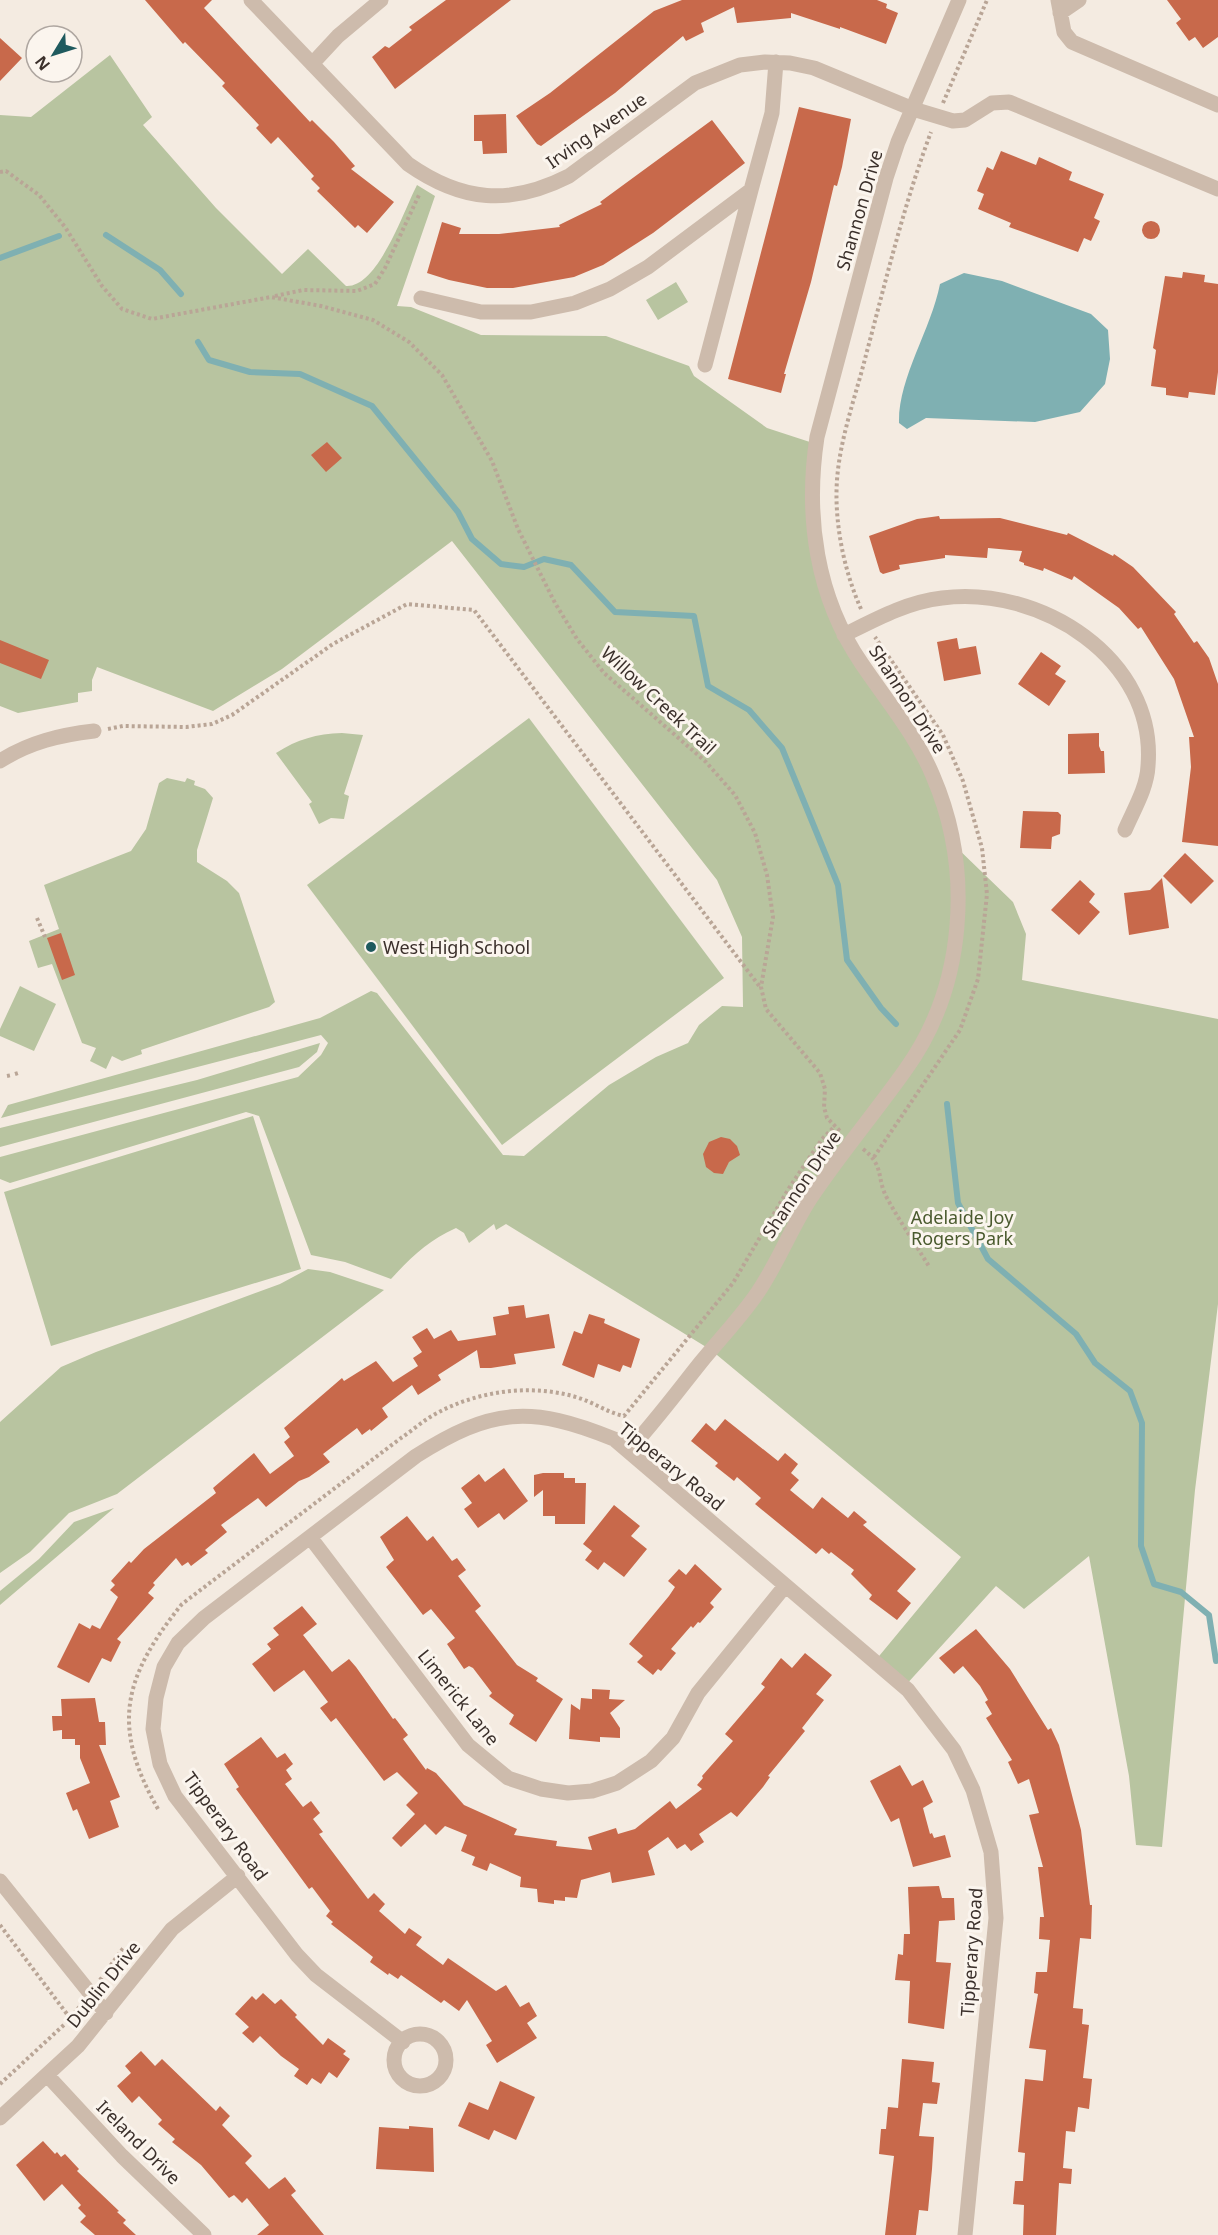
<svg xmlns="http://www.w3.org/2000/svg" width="1218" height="2235" viewBox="0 0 1218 2235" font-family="'Noto Sans',sans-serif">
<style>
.green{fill:#b8c4a0}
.water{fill:#7fb0b2}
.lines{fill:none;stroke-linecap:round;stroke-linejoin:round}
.stream{stroke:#7fb0b2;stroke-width:6}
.building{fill:#c8694b}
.path{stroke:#b9a596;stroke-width:4;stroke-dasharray:3 3;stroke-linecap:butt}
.minor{stroke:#cdbbac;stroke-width:15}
.poi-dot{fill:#1f5a5e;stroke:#fbf5ee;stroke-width:2}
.labels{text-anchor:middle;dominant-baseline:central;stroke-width:6;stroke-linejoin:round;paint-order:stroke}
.street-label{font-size:18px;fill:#3b302b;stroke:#fbf5ee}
.poi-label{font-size:18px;fill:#3b302b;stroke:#fbf5ee;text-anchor:start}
.park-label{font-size:18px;fill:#4a5a2e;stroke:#fbf5ee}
</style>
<rect width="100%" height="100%" fill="#f4ebe1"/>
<path class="green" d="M110,55L152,117L143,125L216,208L282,274L308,249L346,286C378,288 404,210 417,185L435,196L397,306L411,307L481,335L606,336L689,366L694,376L767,428L816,444L811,479L828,598L913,737L954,845L1013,902L1026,934L1022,980L1218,1019V1304L1195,1490L1162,1847L1136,1845L1129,1776L1089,1556L1024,1609L996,1586L904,1687L875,1661L961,1557L711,1350L506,1224L496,1230L494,1224L469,1243L464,1233L456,1228C429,1240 411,1257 391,1279L345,1262L311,1255L259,1116L246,1112L10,1183L0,1179V1157L298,1077L321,1055L328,1043L321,1035L1,1118L8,1105L320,1018L371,991L377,993L503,1155L524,1156L609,1085L656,1057L688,1043L699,1025L722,1006L743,1007L742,937L717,880L452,541L282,669L213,711L97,667L92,680V691L78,693V702L18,713L0,706V115L31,117Z
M676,282L688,302L658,320L646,300Z
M529,718L724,978L502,1145L307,885Z
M342,733L363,735L344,794L349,796L344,819L331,818L319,824L309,804L312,802L276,753C298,739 316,734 342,733Z
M167,778L185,782L187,778L195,781L194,785L205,789L213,798L197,850V862L227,881L239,893L275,1002L269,1007L141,1050L142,1054L122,1061L112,1056L106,1069L90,1061L96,1048L82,1043L52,964L38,968L29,941L59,929L44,885L131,851L146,829L159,783Z
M20,986L56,1004L34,1051L0,1036V1029Z
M320,1043L317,1052L299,1067L0,1147V1128L197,1080Z
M253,1116L301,1269L51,1346L4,1192Z
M308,1269L330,1272L384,1290L117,1494L69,1513L30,1552L0,1573V1422L61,1367L96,1352L280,1284Z
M114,1508L0,1605V1591L39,1559L74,1522Z"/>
<path class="water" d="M964,273L1002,281L1091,314L1108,330L1110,359L1105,384L1080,412L1035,422L926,418L907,429L899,423C898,378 931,330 940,284Z"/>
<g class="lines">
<path class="stream" d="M106,235L160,270L181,294
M0,258L59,236
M198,342L209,360L250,372L300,374L372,406L458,512L472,539L501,564L524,567L544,559L571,565L615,612L694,616L708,686L749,710L782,748L838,885L847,960L881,1008L896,1024
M947,1104L958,1203L988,1259L1076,1334L1095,1363L1130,1391L1142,1423L1141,1546L1154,1584L1181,1592L1209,1615L1216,1661"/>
</g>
<path class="building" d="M145,0H212L204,8L310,122L312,120L334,142L355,166L351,169L394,202L367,233L358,225L355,228L317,191L320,188L311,179L314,176L278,137L271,144L256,128L259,125L222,86L225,83L185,42L183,44Z
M446,0H511L395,89L372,57L385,46L389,48L412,30L409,27Z
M682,0H877L887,4L886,8L898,13L886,44L840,27V29L791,13V18L737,23L734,7L701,23L704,32L686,41L683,36L615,93L541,146L537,144L516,116L550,93L654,11Z
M1167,0H1218V37L1203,48L1195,37L1189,41L1176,23L1181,19Z
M0,38L22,58L0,81Z
M799,107L851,119L842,167L837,186L834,185L811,282L784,374H786L781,393L728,379Z
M506,114L507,153L483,154L482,141H474V115Z
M712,120L745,163L653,233L603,265L574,277L513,288H487L449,280L427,273L442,222L461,228L459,234H499L560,227L559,225L602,204L600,202Z
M1001,151L1036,165L1039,157L1072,172L1069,180L1104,194L1094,218L1100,221L1091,241L1084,238L1078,252L1009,227L1011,223L978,209L984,194L977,191L987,167L993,170Z
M1142 230a9 9 0 1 1 18 0a9 9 0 1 1-18 0Z
M1183,272L1205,275L1204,282L1218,284V372L1215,395L1189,392L1188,398L1166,395V388L1151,386L1156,350L1153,348L1165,276L1182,278Z
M327,442L342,458L326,472L311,455Z
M939,516L940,519L1000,518L1067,535L1068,533L1113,556L1114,554L1133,567L1176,612L1174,614L1194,643L1197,641L1209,658L1218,684V846L1182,842L1191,767L1189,737H1194L1174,679L1141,627L1138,629L1119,608L1074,576L1072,580L1044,568L1043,571L1024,565V563L1019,561L1022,551L988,548L987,558L945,555V558L899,565L900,569L883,574L880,572L869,536L917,519Z
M957,638L959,649L976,646L981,674L944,681L937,642Z
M0,640L49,660L41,679L0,663Z
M1041,652L1061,666L1055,674L1066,681L1049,706L1018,684Z
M1099,733V746L1101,751H1104L1105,773L1068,774V734Z
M1023,811L1058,812L1061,815L1060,834L1052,837L1051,849L1020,848Z
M1185,853L1214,881L1191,904L1163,876Z
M1162,878L1169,928L1129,935L1124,893L1150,890Z
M1080,880L1095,894L1089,902L1100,912L1079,935L1051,910Z
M61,933L75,975L62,980L47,938Z
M721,1137L730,1139L737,1146L740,1155L729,1162L723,1174L714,1173L706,1167L703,1154L709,1142Z
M524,1305L526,1318L549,1314L555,1348L514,1354L516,1364L491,1368H480L477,1350L438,1375L441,1380L418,1395L412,1385L382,1408L388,1417L371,1431L370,1429L362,1435L357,1428L323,1454L330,1462L309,1477L299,1481L266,1507L258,1498L221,1525L227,1532L205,1550L208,1553L191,1566L188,1562L182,1566L176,1558L153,1583L155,1585L148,1593L154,1598L117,1639L121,1642L111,1662L102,1658L89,1683L57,1667L79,1623L90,1629L92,1625L100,1629L118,1597L110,1590L115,1585L111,1581L129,1561L131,1563L144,1549L216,1493L213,1488L254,1453L270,1474L294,1456L284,1442L290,1437L284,1428L342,1378L344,1381L376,1361L393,1382L418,1366L413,1358L422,1352L412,1337L427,1328L434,1339L451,1330L458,1341L496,1335L493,1317L509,1314L508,1307Z
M589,1314L605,1319L604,1323L640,1339L631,1368L623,1365L620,1372L598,1364L594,1378L562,1365L574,1331L582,1334Z
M725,1419L778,1461L785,1453L798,1464L791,1473L799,1480L790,1490L813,1509L822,1497L848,1518L854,1511L867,1522L863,1525L916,1569L897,1591L911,1603L897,1620L869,1599L872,1595L851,1574L854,1570L831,1552L829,1554L822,1548L816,1554L755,1504L761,1498L737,1477L734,1481L715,1466L718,1463L691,1441L706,1423L715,1431Z
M504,1468L528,1501L504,1520L499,1513L478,1528L464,1509L472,1503L461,1488L479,1474L485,1482Z
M543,1473H564V1478H575V1483H586L585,1524H555V1516H543V1490L534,1497V1475Z
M614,1505L640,1526L631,1536L647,1549L624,1577L604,1562L598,1570L585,1560L592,1551L583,1544Z
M407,1516L427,1541L433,1536L452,1561L457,1558L466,1570L458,1576L481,1606L475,1611L517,1665L538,1678L536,1681L563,1699L536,1742L509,1724L514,1715L489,1696L492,1693L473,1668L469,1666L464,1669L447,1644L455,1638L431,1609L423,1615L386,1567L394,1560L380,1537Z
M695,1564L722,1589L710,1603L714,1607L700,1623L698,1622L693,1628L691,1626L671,1649L676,1653L661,1671L658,1669L653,1675L637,1662L643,1656L629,1644L669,1596L675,1587L668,1581L679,1569L686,1575Z
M302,1606L317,1624L303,1635L332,1672L349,1659L356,1667L393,1719L395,1718L408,1735L403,1739L426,1770L427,1768L436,1773L464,1805L517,1829L514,1835L557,1841L556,1846L592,1850L588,1837L616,1828L618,1834L635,1829L670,1801L676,1809L702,1789L697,1785L703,1778L702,1776L733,1741L725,1734L765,1687L761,1684L781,1658L792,1668L805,1653L832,1675L816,1694L824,1700L802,1728L805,1731L768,1776L770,1777L763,1787L737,1817L731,1812L699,1834L704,1842L691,1851L685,1844L677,1849L668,1837L648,1851L655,1875L612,1883L610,1872L581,1880L577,1898L565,1897V1901L554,1900V1904L538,1902L537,1889L520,1887L521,1877L490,1863L487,1871L472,1865L475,1857L461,1851L467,1835L445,1826L436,1835L425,1824L401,1847L392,1838L415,1814L406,1805L418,1793L397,1772L384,1781L336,1718L331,1722L320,1708L328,1702L304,1670L274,1692L252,1664L271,1649L267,1644L279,1635L273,1628Z
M976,1629L1010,1669L1048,1730L1051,1728L1059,1745L1081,1830L1090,1905H1092L1091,1939L1080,1938L1073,2008L1083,2009L1082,2024L1089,2025L1083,2078L1092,2079L1089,2109L1078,2107L1075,2132L1066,2131L1063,2168L1072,2169L1071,2184L1059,2183L1056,2235H1023L1024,2205L1013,2204L1015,2181H1023L1025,2153L1018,2152L1025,2079L1043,2081L1046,2050L1029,2048L1038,1994L1034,1993L1036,1972H1047L1050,1940L1039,1939L1040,1917H1044L1038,1867H1043L1029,1815L1039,1813L1029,1779L1018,1784L1008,1762L1012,1760L986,1718L992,1714L985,1702L988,1700L980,1686L963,1666L954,1674L939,1658Z
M592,1689L610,1690L609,1699L625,1700L610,1713L620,1728V1738L600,1737V1742L569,1739L571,1704L580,1710L581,1698L592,1699Z
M95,1698L99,1722H105L106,1745H99L120,1797L110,1801L119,1827L89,1839L77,1809L73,1811L66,1793L90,1783L80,1758V1745H75V1739H62V1730L53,1731L52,1716H62L61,1699Z
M261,1737L277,1758L285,1753L293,1764L286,1770L292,1779L285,1784L303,1807L311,1801L320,1813L313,1819L323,1832L319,1834L368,1899L374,1893L385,1904L379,1911L405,1934L409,1928L422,1937L416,1945L443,1965L448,1958L496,1991L506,1985L520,2007L529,2002L537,2016L527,2023L537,2038L497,2063L486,2045L492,2041L467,2000L459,2011L444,2000L441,2003L401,1975L398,1979L389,1973L388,1975L370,1962L373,1957L331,1924L333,1922L326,1916L330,1911L312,1887L309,1889L236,1789L239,1787L224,1764Z
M900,1765L912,1786L923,1780L933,1802L923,1808L930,1834L932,1833L934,1838L945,1835L951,1857L913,1867L899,1818L891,1822L870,1781Z
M939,1886L942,1898H954L955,1920L939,1921L936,1962L951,1963L944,2029L908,2023L910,1981L895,1980L898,1954L903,1955L904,1934H910L908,1887Z
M263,1993L275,2004L281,1999L297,2015L295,2017L323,2045L328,2038L346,2051L343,2054L350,2059L337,2078L329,2072L321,2084L312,2078L307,2085L294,2076L299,2069L281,2056L260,2036L253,2043L242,2033L249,2027L235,2014L252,1996L256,2000Z
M141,2051L155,2066L162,2059L216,2111L220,2106L230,2116L222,2125L252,2156L245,2163L269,2189L285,2177L296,2191L291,2195L324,2235H257L269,2225L247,2198L242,2203L234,2195L229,2198L201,2165L172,2142L175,2139L158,2124L162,2120L139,2096L132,2103L117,2086L131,2073L125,2066Z
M902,2059L934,2062L932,2082L940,2083L937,2104L923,2103L919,2136L934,2137L932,2169L928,2211L919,2210L916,2235H885L894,2156L879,2154L881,2129H886L888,2107L898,2108Z
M500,2081L535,2097L516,2140L494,2130L489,2140L458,2126L469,2102L488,2110Z
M409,2126L433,2128L434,2172L376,2169L379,2127L409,2129Z
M43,2141L55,2154L57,2152L61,2157L65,2154L79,2169L77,2171L119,2211L117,2212L126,2220L123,2223L136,2235H95L80,2222L86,2216L78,2208L81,2205L62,2184L44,2201L16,2165Z"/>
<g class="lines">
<path class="path" d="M943,103L987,0
M0,172L6,171L39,195L65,227L102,286L122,309L152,319L271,297L321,306L373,320L409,342L442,375L492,461L518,529L555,603L577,639L604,673L706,762L735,795L755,833L767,875L773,917L761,987L766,1009L820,1073L825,1089L824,1107L827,1118L841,1132
M275,296L303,290L357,291L375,284L385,268L419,195
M861,609C844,571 834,522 837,480C840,438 856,395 866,355C886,280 904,204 931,132
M108,729L123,726L186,727L212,724L232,715L333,644L407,604L474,610L760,987
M37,918L45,937
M15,1074L18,1073
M7,1076L12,1075
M863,1149C885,1166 876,1178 887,1198C900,1222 916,1245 930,1268
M874,1157L960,1030L978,979L987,894L982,848L963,781L943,735L875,637
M158,1809C110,1725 124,1676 182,1604L401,1438C413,1430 425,1419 439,1412C481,1390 536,1383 582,1399C596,1404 609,1413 624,1416L733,1283L789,1188L822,1139L834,1127
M0,1925L70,2018
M100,1980L124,1947
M0,2084L67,2022L81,2005"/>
<path class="minor" d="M251,0L408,164C462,202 510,206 569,176L695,83L740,65L765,62L790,63L814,68L913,109L953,121L965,120L992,103L1009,102L1218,189
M1058,0L1064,32L1072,42L1218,105
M1060,13L1079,0
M312,64L338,36L381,0
M421,298L481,312H531L575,303L610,289L648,267L751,190L772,113L776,62
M705,365L751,190
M844,635C876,619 907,602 942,598C1039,585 1157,658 1148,766C1147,788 1134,809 1125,830
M0,761C30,742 60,735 94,731
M628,1451C654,1423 677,1392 701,1362C719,1340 740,1318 756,1295C777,1265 790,1230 810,1199C840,1154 875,1113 906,1069C966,985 973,869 933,776C916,735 887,701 862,664C816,597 805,516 817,437L886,178L898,142L959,0
M310,1537L468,1745L508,1778L541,1789L568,1793L592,1791L617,1783L651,1761L673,1738L698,1693L785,1586
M0,1881L106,2013
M394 2060a26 26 0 1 1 52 0a26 26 0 1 1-52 0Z
M403,2042L316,1975L297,1955L175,1796L160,1764L153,1729L156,1698L164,1667L178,1643L204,1618L416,1456C491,1408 531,1405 614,1439L908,1690L954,1750L973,1790L991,1852L996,1918L965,2235
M47,2075L122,2156L204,2235
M0,2118L78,2046L172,1929L238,1876"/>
</g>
<circle class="poi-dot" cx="371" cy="947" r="6"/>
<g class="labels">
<g class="street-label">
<text transform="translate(596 130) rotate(-35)">Irving Avenue</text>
<text transform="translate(859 210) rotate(-74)">Shannon Drive</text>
<text transform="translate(908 699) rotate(57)">Shannon Drive</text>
<text transform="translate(659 700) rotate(43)">Willow Creek Trail</text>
<text transform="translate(801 1184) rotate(-56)">Shannon Drive</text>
<text transform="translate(672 1466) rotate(39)">Tipperary Road</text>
<text transform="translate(459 1697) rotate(51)">Limerick Lane</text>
<text transform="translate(226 1826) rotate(54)">Tipperary Road</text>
<text transform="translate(971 1952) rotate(-86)">Tipperary Road</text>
<text transform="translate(103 1984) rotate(-51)">Dublin Drive</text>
<text transform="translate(139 2142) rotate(45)">Ireland Drive</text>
</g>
<g class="poi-label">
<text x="383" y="947">West High School</text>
</g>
<g class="park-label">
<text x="962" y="1217">Adelaide Joy<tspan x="962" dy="21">Rogers Park</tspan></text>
</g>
</g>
<g transform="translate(54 54) rotate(232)"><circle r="28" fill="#fbf5ee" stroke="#aea6a0" stroke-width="1.5"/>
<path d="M0-4.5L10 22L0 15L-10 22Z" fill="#1f5a5e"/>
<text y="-9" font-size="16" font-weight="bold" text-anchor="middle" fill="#3b302b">N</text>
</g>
</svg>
